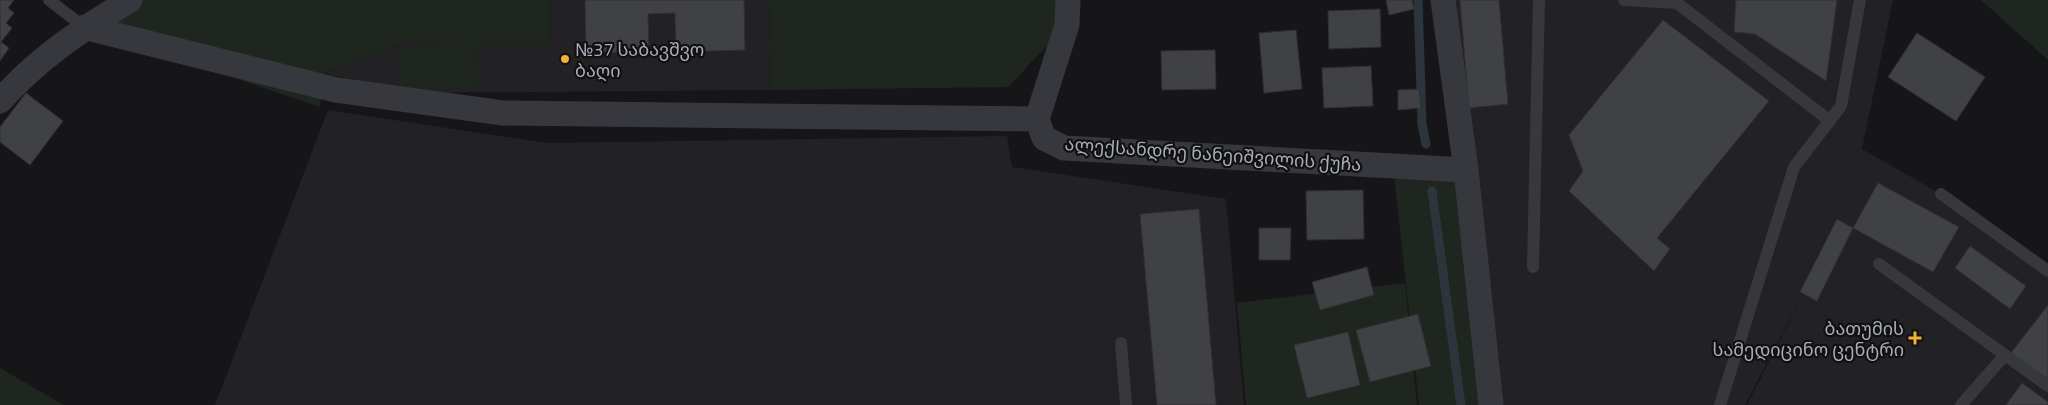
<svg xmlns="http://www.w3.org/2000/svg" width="2048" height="405" viewBox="0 0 2048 405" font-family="'Titillium Web','Noto Sans Georgian',sans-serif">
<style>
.built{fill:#222225}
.green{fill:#1e261f}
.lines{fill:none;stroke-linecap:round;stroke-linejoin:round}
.stream{stroke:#2c353c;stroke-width:9}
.building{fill:#404145;stroke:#303034}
.service{stroke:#37383d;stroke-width:12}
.minor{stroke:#37383d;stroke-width:25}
.poi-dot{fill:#f2b134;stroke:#111113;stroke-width:2}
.labels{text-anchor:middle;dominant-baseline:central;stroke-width:4.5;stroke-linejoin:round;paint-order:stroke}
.poi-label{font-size:18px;fill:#a8adb8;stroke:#111113;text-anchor:start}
.street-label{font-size:18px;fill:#a8adb8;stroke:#111113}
</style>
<rect width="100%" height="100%" fill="#161618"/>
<path class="built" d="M549,0H769L771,90L401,93L324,73L403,43L550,45Z
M1443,0H1893L1862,149L1941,194L2048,271V405H1747L1808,284L1745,405H1491Z
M328,110L547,143L1007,136L1012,167L1226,199L1244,405H215Z"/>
<path class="green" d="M130,0H549L550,45L476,44L478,87L401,91L399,49L471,45L403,43L324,73L320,107L84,27Z
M769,0H1068L1067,25L1008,87L771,90Z
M1981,0H2048V60Z
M1393,166L1466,170L1491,405H1419Z
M1405,283L1417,405H1246L1237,303Z
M0,368L64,405H0Z"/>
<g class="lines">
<path class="stream" d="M1418,0L1422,124L1426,144
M1432,191L1461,405"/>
</g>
<path class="building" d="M0,0H14L8,8L14,13L6,23L12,28L1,42L9,48L0,61Z
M585,0H744L745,50L676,52L675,13L648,14L649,52L586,53Z
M1386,0H1412L1414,9L1389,15Z
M1460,0H1499L1508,104L1469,108Z
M1736,0H1837L1826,81L1755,34L1734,32Z
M1380,9L1381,47L1329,49L1328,11Z
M1663,20L1769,101L1657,238L1670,249L1654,271L1569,191L1583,171L1569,135Z
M1296,30L1302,89L1264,93L1259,33Z
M1917,33L1985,77L1956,121L1888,77Z
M1215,50L1216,89L1162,90L1161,51Z
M1371,66L1373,106L1324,108L1322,68Z
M1419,89L1421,108L1398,110V90Z
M26,93L63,121L30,165L0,142V127Z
M1878,183L1959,227L1933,272L1853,228Z
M1363,190L1364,239L1307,240L1306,191Z
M1199,209L1216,405H1157L1140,214Z
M1837,219L1853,228L1817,301L1800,292Z
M1259,228H1291L1290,260H1259Z
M1970,246L2026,286L2010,309L1955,268Z
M1367,267L1374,295L1320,310L1312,282Z
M2048,305V381L2011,353Z
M1418,314L1431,366L1370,382L1356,330Z
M1348,332L1360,385L1307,398L1294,345Z
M2022,383L2048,402V405H2006Z"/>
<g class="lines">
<path class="service" d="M49,0L84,27
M1624,0L1677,3L1830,121
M1941,194L2048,271
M1879,264L2005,355
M1533,267L1539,0
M1121,343L1126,405
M1720,405L1794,167L1841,106L1860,0
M1961,405L2005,355L2048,386"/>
<path class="minor" d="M1068,0L1067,25L1037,119L1044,138L1064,148L1466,170
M1443,0L1466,170L1491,405
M84,27L336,90L503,113L1037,119
M0,101C37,59 82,29 130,0"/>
</g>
<g class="poi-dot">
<circle cx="565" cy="59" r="5"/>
<path d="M1912.5 330.5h5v5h5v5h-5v5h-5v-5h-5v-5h5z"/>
</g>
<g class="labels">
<g class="poi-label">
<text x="575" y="49">№37 საბავშვო<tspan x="575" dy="21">ბაღი</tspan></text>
<text x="1904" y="328" text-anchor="end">ბათუმის<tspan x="1904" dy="21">სამედიცინო ცენტრი</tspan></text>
</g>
<g class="street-label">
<text transform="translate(1213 154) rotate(4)">ალექსანდრე ნანეიშვილის ქუჩა</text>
</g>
</g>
</svg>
